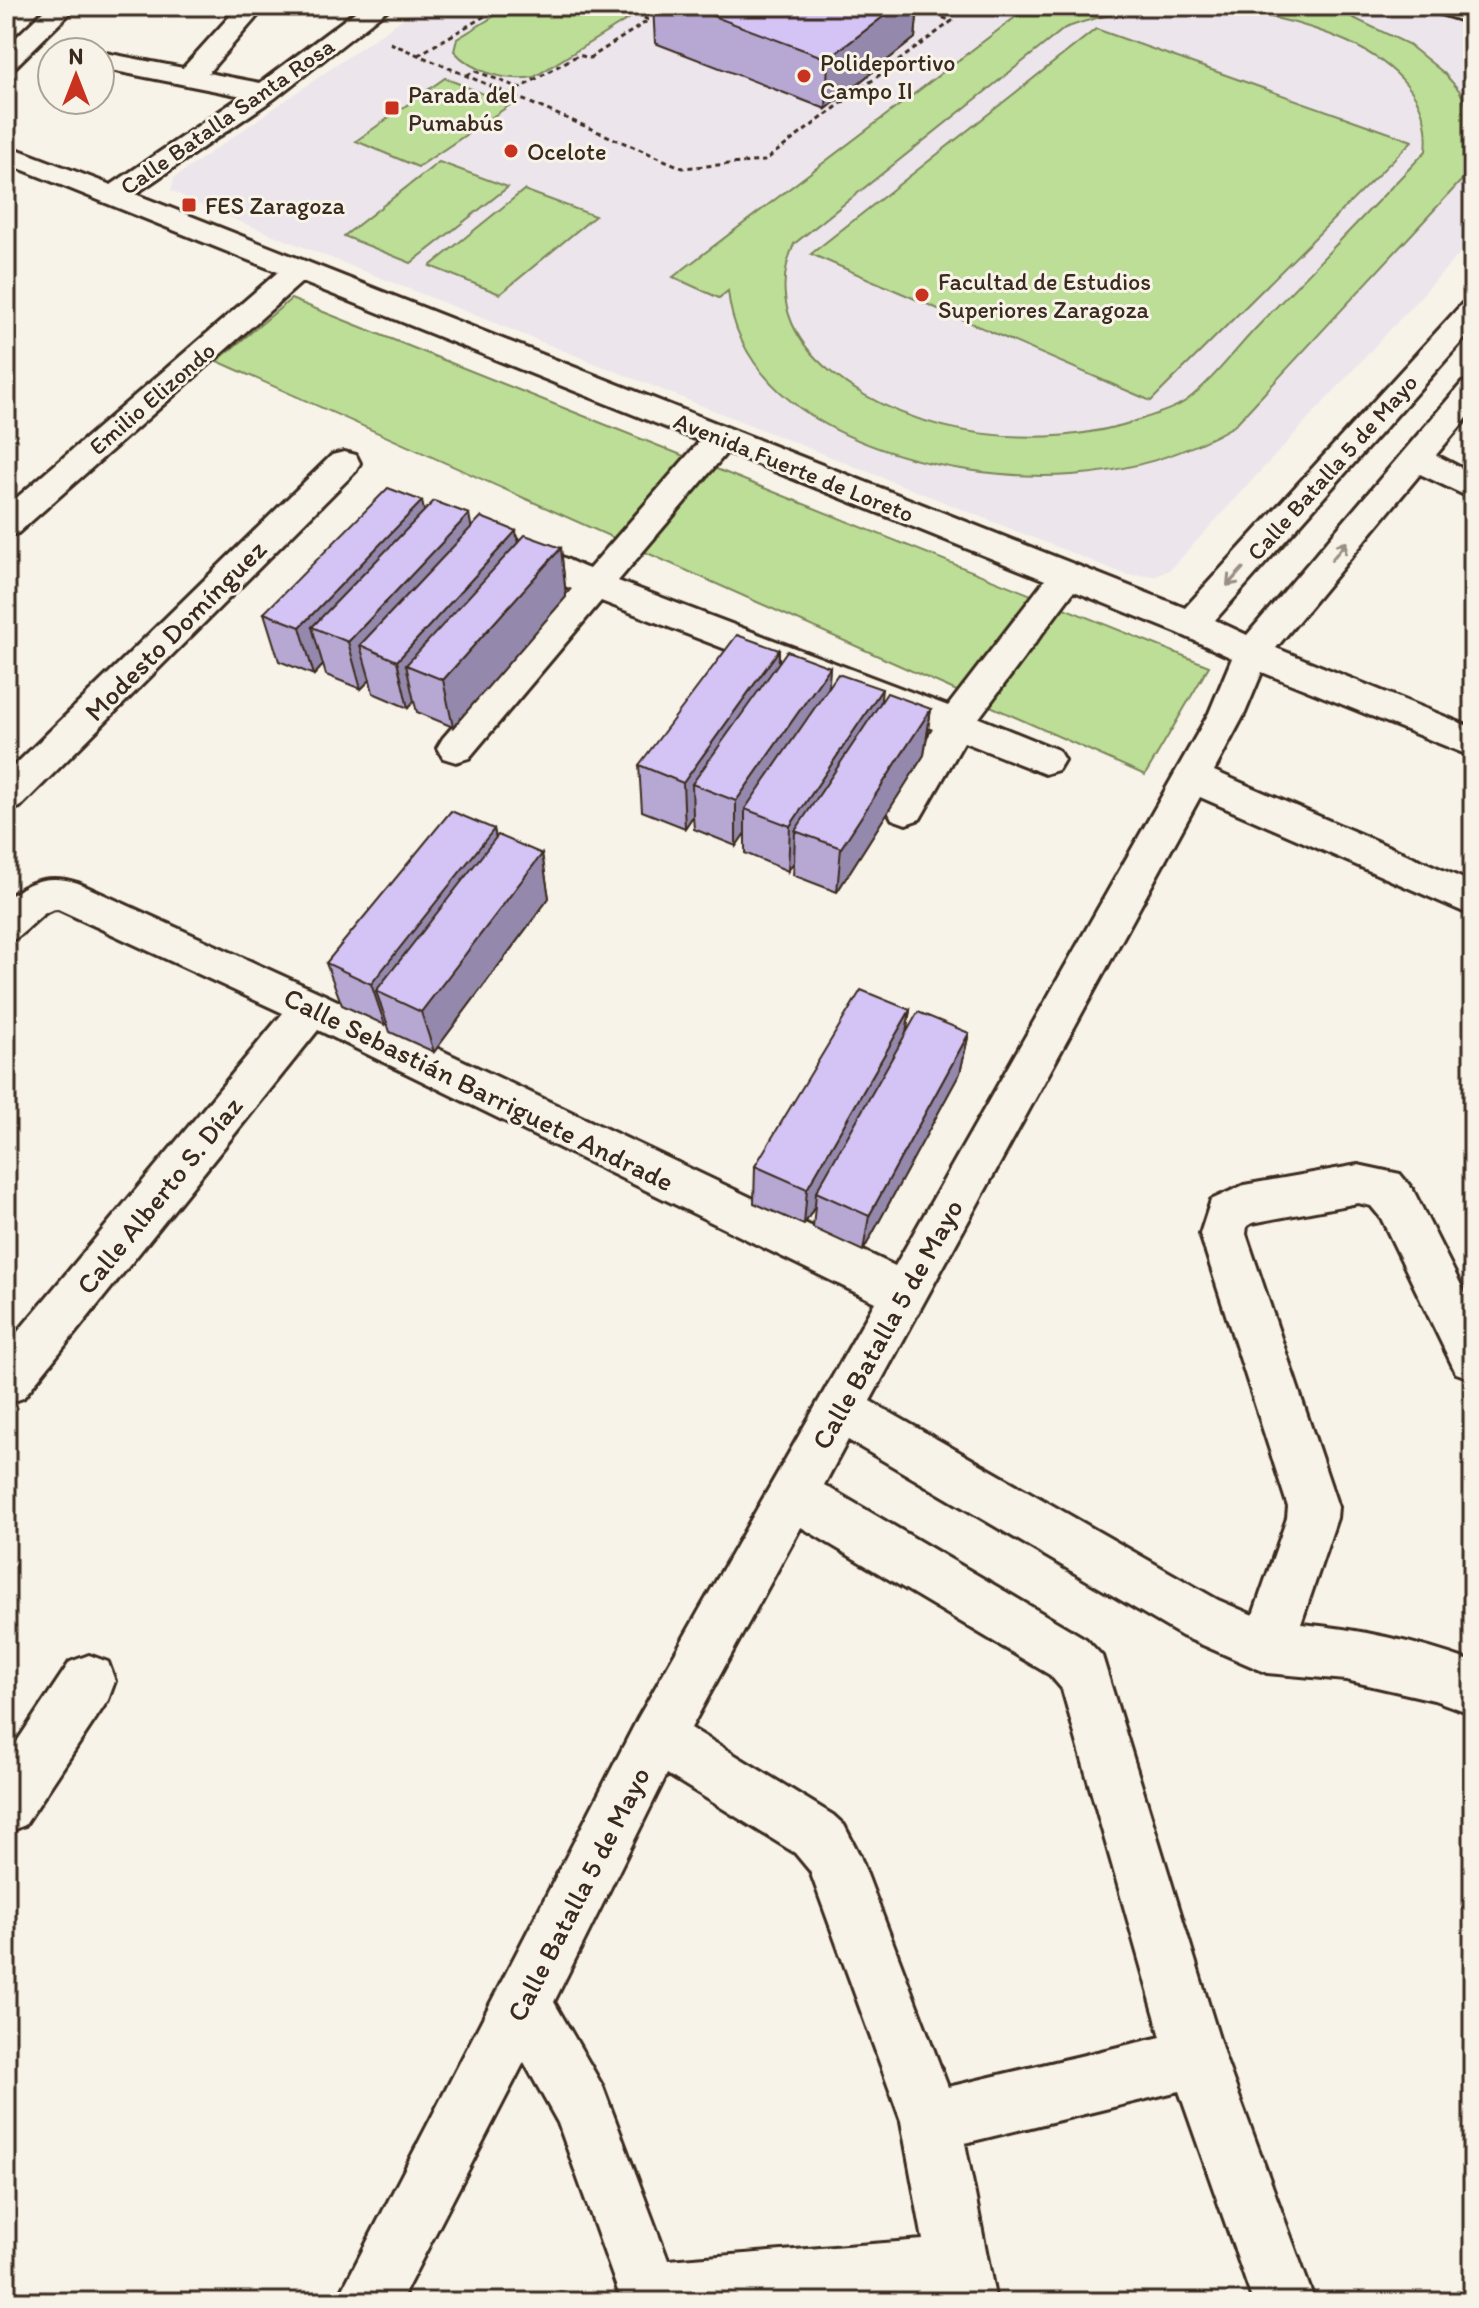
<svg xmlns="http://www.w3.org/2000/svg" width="1479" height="2308" viewBox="0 0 1479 2308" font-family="Itim,sans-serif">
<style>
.built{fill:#ece5ec}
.green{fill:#bcde97;stroke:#7c845a;stroke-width:2;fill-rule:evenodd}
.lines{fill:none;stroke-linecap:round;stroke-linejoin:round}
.minor-casing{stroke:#3b2a1e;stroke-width:6}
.path{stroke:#3b2a1e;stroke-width:3;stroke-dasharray:5 4;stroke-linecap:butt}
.minor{fill:#f7f3e8;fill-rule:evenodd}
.wall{fill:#b6a8d3;stroke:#3b2a1e;stroke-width:2}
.shaded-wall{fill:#9488ac;stroke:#3b2a1e;stroke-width:2}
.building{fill:#d4c3f5;stroke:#3b2a1e;stroke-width:2}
.oneway{stroke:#998e83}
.poi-dot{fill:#c8321e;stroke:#f7f3e8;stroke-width:3}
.labels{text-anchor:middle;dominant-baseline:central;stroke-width:6;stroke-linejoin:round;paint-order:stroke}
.far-poi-label{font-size:24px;fill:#3b2a1e;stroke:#f7f3e8;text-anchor:start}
.far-street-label{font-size:24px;fill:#3b2a1e;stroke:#f7f3e8}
.street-label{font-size:28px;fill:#3b2a1e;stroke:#f7f3e8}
</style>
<rect width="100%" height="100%" fill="#f7f3e8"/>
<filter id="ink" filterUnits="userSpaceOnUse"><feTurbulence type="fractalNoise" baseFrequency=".0125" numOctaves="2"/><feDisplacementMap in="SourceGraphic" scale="16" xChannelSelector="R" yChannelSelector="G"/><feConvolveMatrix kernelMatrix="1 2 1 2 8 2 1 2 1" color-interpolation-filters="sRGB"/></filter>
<g filter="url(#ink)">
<path class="built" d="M421,6H1473V239L1171,569L1156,576L1127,575L208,209L171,190L174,178Z"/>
<path class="green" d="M511,6H649L534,77C507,82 472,72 454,51L457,39Z
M1030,6H1325L1337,10L1408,44L1444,73L1459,90L1473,116V168L1234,426C1184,455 1130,471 1072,475C951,483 743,438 728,291L719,298L673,277ZM1204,7C1281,13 1438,47 1426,151C1370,209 1314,268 1258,326C1235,350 1213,380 1187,400C1175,409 1156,414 1142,419C1044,453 913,439 831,372C790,339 772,294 794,244L1065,28C1111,11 1155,6 1204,7Z
M1096,29L1412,141L1151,401L811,254Z
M445,78L510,105L418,167L356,141Z
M439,162L508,187L411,263L344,236Z
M524,190L595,216L500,294L430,266Z
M291,299L1209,666L1145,775L217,361Z"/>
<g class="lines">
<defs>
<path id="minor" d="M49,6H77L15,67L6,69V47Z
M239,6H266L208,73L260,83L363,6H392L275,98L135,194L1185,608L1462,304L1473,301V329L1215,620L1247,635L1462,383L1473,380V411L1436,455L1473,474V499L1420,474L1276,648L1473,728V757L1262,672L1245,713L1214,771L1473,883V916L1200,797L870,1401L1218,1600L1253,1615L1287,1518L1288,1507L1200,1234L1211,1200L1244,1185L1358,1165L1400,1174L1413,1190L1473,1309V1379L1456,1373L1381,1218L1371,1206L1358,1203L1252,1223L1247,1226L1246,1234L1338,1507L1337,1518L1301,1624C1360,1629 1417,1642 1473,1662V1714L1434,1700L1346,1680L1267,1673L1182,1636L848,1440L824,1485L1086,1639L1102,1656L1225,2058L1315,2302H1253L1179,2091L965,2143L996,2302H622L558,2123L524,2062L400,2302H336L638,1718L875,1302L318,1030L23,1398L6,1404V1346L283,1013L58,909C39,909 29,935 6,943V900C27,880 51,874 78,883L327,996L895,1266L1209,713L1232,658L1178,633L1074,591L979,718L1058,750L1064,760L1058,770L1045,774L964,742L920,819L906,824L892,819L887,809L933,729L601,601L469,758L456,762L443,758L437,748L443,738L572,589L496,557L491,549L496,541C524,533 562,559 589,569L700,441L302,282L18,533L6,536V507L278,272L6,163V145L111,185L242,96L100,68V52L183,68ZM727,452L1045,580L948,706L618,581ZM801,1527L1050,1675L1062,1689L1161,2037L948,2087L860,1856L844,1825L833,1815L691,1728ZM667,1774L795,1853L810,1871L901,2121L923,2240L668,2260L603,2087L554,2002Z
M1426,6L1473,8V24L1430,11Z
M344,452L356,455L360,463L356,471L20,807L6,811V774L332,455Z
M89,1655L108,1662L115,1681L108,1700L25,1825L6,1833V1758L70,1662Z"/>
</defs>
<use href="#minor" class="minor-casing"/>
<path class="path" d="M390,43L683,168L764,161L952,21L939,16L954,6
M418,55L502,6
M467,75L475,71L520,88L578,55L590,58L649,20L639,16L653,6"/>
<use href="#minor" class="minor"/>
</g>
<path class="wall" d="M653,6H918L915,38L826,109L655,43Z
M424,512L518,543L561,548L566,597L453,727L417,712L414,701L408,708L373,693L370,680L361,689L326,675L323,665L314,675L279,661L264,613Z
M779,650V663L830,667L828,688L880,703L931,709L924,755L837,892L793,875L794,862L788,871L745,853V833L736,846L694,829L693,816L685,828L642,811L639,765Z
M494,829L496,838L542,854L549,898L434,1052L390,1032L387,1023L385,1025L342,1005L326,963Z
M910,1010L906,1035L969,1033L960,1073L863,1251L813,1228L815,1206L804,1225L754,1203L755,1166Z"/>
<path class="shaded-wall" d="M897,6H918L915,38L826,109L828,59Z
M422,501L432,550L312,627L323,665L314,675L300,627Z
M469,514L478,563L360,645L370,680L361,689L348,642Z
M516,531L523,579L406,665L414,701L408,708L397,661Z
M561,548L566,597L453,727L443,680Z
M779,650L778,698L692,784L693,816L685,828L683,783Z
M830,667L827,714L745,809V833L736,846V801Z
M882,689L877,736L795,831L794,862L788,871L790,826Z
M931,709L924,755L837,892L841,848Z
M494,829L503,874L376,991L387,1023L385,1025L371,984Z
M542,854L549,898L434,1052L421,1012Z
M910,1010L903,1051L816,1192L815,1206L804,1225L807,1189Z
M969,1033L960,1073L863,1251L869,1216Z"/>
<path class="building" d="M686,6H897L828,59Z
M388,488L422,501L300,627L264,613Z
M434,501L469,514L348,642L312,627Z
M481,517L516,531L397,661L360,645Z
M525,535L561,548L443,680L406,665Z
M737,635L779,650L683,783L639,765Z
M787,651L830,667L736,801L692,784Z
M838,674L882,689L790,826L745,809Z
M887,693L931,709L841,848L795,831Z
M451,811L494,829L371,984L326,963Z
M498,835L542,854L421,1012L376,991Z
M861,990L910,1010L807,1189L755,1166Z
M918,1012L969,1033L869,1216L816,1192Z"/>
<defs><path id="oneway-shaft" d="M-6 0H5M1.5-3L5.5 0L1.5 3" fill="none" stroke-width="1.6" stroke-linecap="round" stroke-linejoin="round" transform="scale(2)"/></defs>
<g class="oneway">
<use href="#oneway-shaft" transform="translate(1339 551) rotate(-50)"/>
<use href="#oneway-shaft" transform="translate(1235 577) rotate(132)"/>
</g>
</g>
<g class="poi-dot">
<circle cx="804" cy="76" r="8"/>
<rect x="384" y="100" width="16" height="16" rx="4"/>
<circle cx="511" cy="151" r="8"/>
<rect x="181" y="197" width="16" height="16" rx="4"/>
<circle cx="922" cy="295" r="8"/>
</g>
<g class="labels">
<g class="far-poi-label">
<text x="820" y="62">Polideportivo<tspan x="820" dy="28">Campo II</tspan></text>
<text x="408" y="94">Parada del<tspan x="408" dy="28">Pumabús</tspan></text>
<text x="527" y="151">Ocelote</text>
<text x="205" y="205">FES Zaragoza</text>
<text x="938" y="281">Facultad de Estudios<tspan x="938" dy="28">Superiores Zaragoza</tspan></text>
</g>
<g class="far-street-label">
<text transform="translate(227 116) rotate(-35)">Calle Batalla Santa Rosa</text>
<text transform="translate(152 398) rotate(-41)">Emilio Elizondo</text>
<text transform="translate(794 467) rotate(22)">Avenida Fuerte de Loreto</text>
<text transform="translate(1332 467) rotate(-48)">Calle Batalla 5 de Mayo</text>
</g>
<g class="street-label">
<text transform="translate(175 630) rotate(-45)">Modesto Domínguez</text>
<text transform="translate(479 1089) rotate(26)">Calle Sebastián Barriguete Andrade</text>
<text transform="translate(159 1195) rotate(-51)">Calle Alberto S. Díaz</text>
<text transform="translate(887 1324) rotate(-61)">Calle Batalla 5 de Mayo</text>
<text transform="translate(578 1894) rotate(-63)">Calle Batalla 5 de Mayo</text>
</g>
</g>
<rect width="1479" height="2308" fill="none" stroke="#f7f3e8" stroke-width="32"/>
<rect x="16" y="16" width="1447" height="2276" fill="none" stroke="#3b2a1e" stroke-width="3" filter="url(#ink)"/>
<g transform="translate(76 76)"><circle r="38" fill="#f7f3e8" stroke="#aca397" stroke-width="2"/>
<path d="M0-6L14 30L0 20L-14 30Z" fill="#c8321e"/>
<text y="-12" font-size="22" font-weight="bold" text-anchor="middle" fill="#3b2a1e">N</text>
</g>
</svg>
